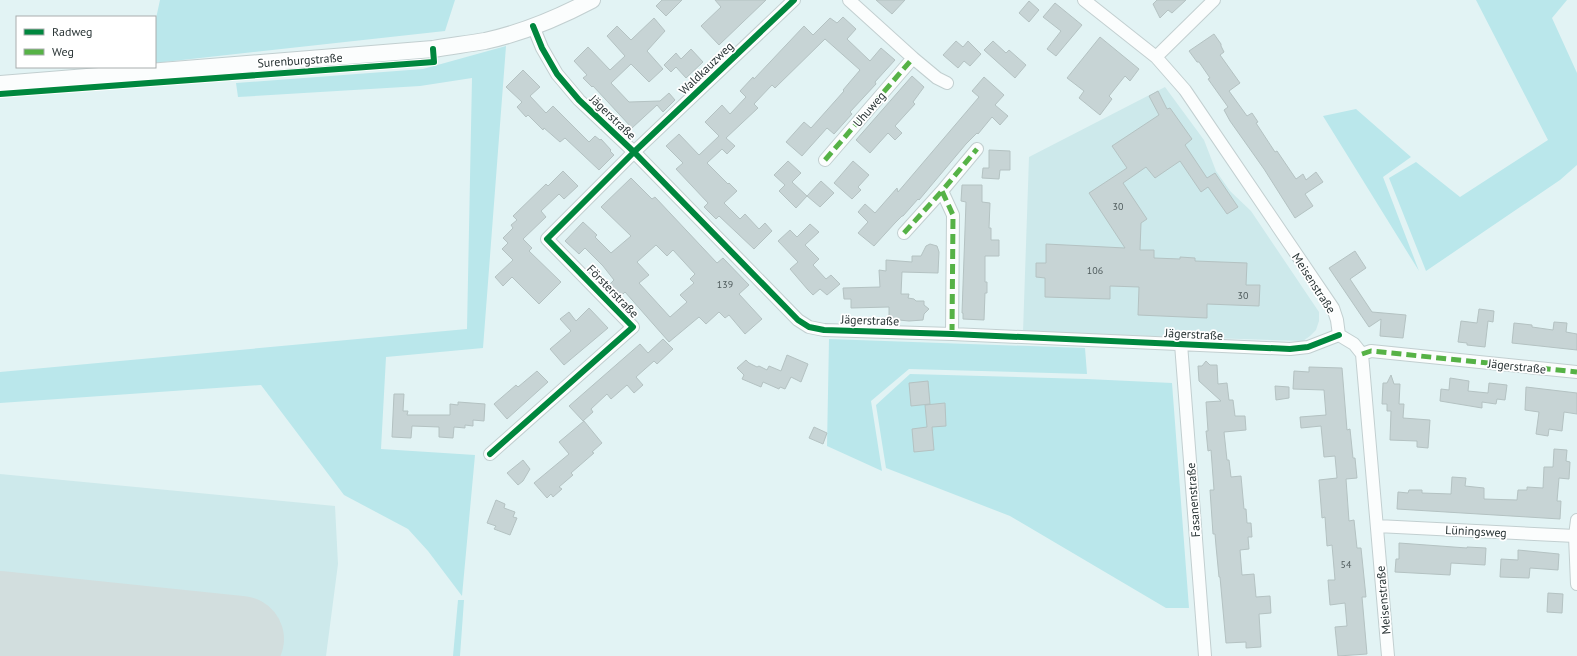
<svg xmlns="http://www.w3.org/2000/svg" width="1577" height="656" viewBox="0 0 1577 656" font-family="'PT Sans',sans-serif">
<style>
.built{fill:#cde9eb}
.green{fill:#bae7eb}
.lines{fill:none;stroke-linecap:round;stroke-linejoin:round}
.runway{stroke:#d2dede;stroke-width:86}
.building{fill:#c7d4d5;stroke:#b4c2c2;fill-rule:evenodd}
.minor-casing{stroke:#c2cfd0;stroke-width:14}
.tertiary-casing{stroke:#c2cfd0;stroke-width:18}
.minor{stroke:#fbfdfd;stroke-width:12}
.tertiary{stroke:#fbfdfd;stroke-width:16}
.quiet{stroke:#56b246;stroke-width:5;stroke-dasharray:10 5;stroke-linecap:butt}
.cycleway-casing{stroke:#fff;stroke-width:8}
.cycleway{stroke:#00873e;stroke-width:6}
.labels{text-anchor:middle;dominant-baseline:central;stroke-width:3.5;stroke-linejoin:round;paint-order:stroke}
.number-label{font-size:10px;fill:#505c5d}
.street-label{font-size:12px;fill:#293435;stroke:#fff}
</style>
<rect width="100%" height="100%" fill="#e2f3f4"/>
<path class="built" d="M1165,87L1204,140L1216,171L1230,191L1251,211L1319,312V321L1316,330L1310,336L1303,341L1023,332L1029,157Z
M0,474L335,506L338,564L326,656H0Z"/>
<path class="green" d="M160,0H455L445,31L155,63V23Z
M1476,0H1567L1552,18L1577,73V165L1560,180L1426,271L1389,178L1416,162L1460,197L1548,140Z
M506,46L483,348L386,357L381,449L475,455L462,596L428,551L408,529L344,495L261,385L0,403V372L467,329L472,78L420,86L238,97L236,83L423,69Z
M1356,109L1411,157L1383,177L1419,271L1323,116Z
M829,339L1085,348L1087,374L909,369L871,401L882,471L827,446Z
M910,374L1087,379L1172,383L1189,608H1166L1010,516L886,468L876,405Z
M458,600H464L460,656H453Z"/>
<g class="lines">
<path class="runway" d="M0,614L241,639"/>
</g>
<path class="building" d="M662,0H682L666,16L656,6Z
M715,0H766L719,45L701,26L721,7Z
M876,0H905L892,14Z
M1157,0H1186L1172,13L1168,10L1160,18L1153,4Z
M1029,1L1039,10L1029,22L1019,13Z
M1055,3L1082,25L1056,56L1047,49L1061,31L1043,17Z
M843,17L856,29L847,39L870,61L881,48L895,60L875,82L876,84L850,112L852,114L834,134L827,128L802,156L786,142L804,122L811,128L844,91L843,90L860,70L825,39L775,88L772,85L754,104L758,108L726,138L735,146L727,154L722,149L707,163L728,184L729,183L737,191L724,203L740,219L745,214L759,229L765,223L772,231L754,249L719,216L716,219L704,207L708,203L676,169L683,163L666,146L679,134L699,155L719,136L705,122L722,105L730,114L746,97L740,91L753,77L754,79L804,26L813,35L830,18L837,23Z
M654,18L665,31L647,51L663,69L649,82L631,64L611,83L629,102L660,101L669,93L675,100L663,112L657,105L632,128L593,86L592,87L583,78L587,75L574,61L588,47L610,70L625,56L607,36L617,26L631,40Z
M1214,34L1221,44V46L1224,52L1220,55L1240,83L1229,91L1247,116L1252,113L1258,122L1256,123L1275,152L1277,151L1296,179L1303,174L1306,180L1316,172L1323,182L1305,194L1313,206L1295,218L1264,169L1230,121L1224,110L1228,107L1208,79L1210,78L1199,62H1197L1189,51Z
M1100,37L1139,69L1130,81L1125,76L1109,96L1112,99L1100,115L1079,98L1084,91L1067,78Z
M956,41L963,47L968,41L981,54L970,66L964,61L958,68L943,55Z
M993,41L1006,53L1009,50L1026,65L1015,78L984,50Z
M691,49L703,62L686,78L676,67L671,72L664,65L676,53L681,59Z
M523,70L540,87L530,96L546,113L553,106L589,142L595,136L600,140L601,139L611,150L610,151L614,155L599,170L565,138L560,142L544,128L543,130L528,115L526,117L517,107L522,102L506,87Z
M912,76L924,87L913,102L915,104L895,126L902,133L895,140L888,133L870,153L856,140Z
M984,77L1004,95L995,105L1008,116L1000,125L992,117L978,134L977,133L966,144L919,200L918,199L903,216H902L895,223L874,246L858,233L868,222L858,212L865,204L875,213L897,188L898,192L979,97L972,91Z
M1158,91L1167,109L1170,108L1192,139L1185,145L1207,178L1215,173L1238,207L1227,214L1208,187L1201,192L1180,161L1155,178L1146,167L1123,183L1147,219L1141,223L1140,250H1154V258L1180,259V257L1195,258V261L1247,263L1246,285H1260L1259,306L1207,304V318L1138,315L1139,287L1110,286V299L1045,297V278L1036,277V263H1046V244L1125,248L1089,193L1127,168L1112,146L1159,115L1149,96Z
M989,150L1010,151V170H1000L999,179L982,178L983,168H989Z
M788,161L801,173L792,182L807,196L796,208L779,191L785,185L774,175Z
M853,161L869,175L858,187L861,190L852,199L834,183Z
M563,171L578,186L564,199L559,194L541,211L546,217L523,239L532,248L529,251L561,282L539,304L512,277L503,286L495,277L513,260L502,249L508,243L503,238L513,228L511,225L517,220L513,216L546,184L548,186Z
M631,178L652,199L655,197L717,263L723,258L749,285L739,294L762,319L745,334L729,315L725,318L719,312L706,324L699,317L669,342L625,292L621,296L610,284L614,280L603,266L585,248L579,254L565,241L583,222L597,235L595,237L611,253L631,236L601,207ZM656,245L667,256L673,250L695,274L690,279L694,283L680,295L687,302L670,317L639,283L649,275L637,262Z
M821,181L834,193L820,207L807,196Z
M962,185H982V202L990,203L989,228H991V240H999V256H985V282H987V293H985L984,320L963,319V313H962L966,202L961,201Z
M810,224L819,232L805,245L819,259L813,265L826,279L831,275L840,284L827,295L820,289L813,295L808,290L790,269L798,262L778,241L790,230L797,237Z
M930,244L937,246L939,252L938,273L902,272L901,294H909L908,298L914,299L916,301H924V305L929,309L924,314L923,320L909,321L889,319V307L851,308V299H844L843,288L880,287L879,270L886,271V260L912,262V256H921L926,246Z
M1355,251L1366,268L1350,279L1372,312L1406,315L1403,338L1380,336L1381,319L1369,327L1329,268Z
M589,308L608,328L564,365L550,349L571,331L560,319L569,312L576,321Z
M1479,309L1494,311L1493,322L1488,321L1485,347L1467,345V343L1458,342L1461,321L1477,323Z
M1554,322L1567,323L1566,332L1577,334V350L1512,343L1514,323L1532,325V327L1553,330Z
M663,339L673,349L657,364L654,361L636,377L643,385L634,393L627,385L611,399L607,394L591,409L593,412L583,421L569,406L640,344L648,353Z
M787,355L808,364L801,382L791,377L785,389L780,387L779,389L763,382L761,387L742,379L744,375L737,368L746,360L749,363L757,367L759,366L767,370L769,366L781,371Z
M1206,361L1210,365H1217L1218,384L1227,383L1229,400H1233L1235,416H1245L1246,430L1224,432L1227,460H1229L1231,477L1241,476L1244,509H1246L1247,523H1251L1252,537H1248L1249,549L1240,550L1242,575L1254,574L1256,597L1270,596L1271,613L1259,614L1261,647L1246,648V642L1226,643L1220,577H1219L1216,546L1215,534H1213L1210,490H1214L1211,450L1208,451L1206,431H1208L1206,402L1221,401L1199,381L1198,366H1202Z
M1309,367L1342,368L1347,430L1350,429L1353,458H1355L1357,478L1346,479L1349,521L1354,520L1357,548H1361L1366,597H1362L1367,654L1338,656L1335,627L1347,626L1345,603L1330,605L1328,580H1335L1332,545L1327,546L1325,517L1322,518L1319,480L1337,478L1335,456L1324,457L1321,426L1301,428L1300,417L1326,415L1324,390L1293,389L1294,371L1309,372Z
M537,371L548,382L507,419L494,404L516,385L518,387Z
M1391,375L1394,384H1400L1399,404H1404L1403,418L1430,420L1428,448L1417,447V441L1390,440L1391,411H1387V404H1382L1383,383H1387Z
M1450,378L1469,381L1468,391L1488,393L1489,383L1507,385L1505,400L1497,399L1496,404L1482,402V408L1440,401L1441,389L1449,390Z
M928,381L930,404L911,406L909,383Z
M1275,386L1289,387V398L1276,400Z
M1526,387L1577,393V414L1564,412L1562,431L1549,429L1548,436L1536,434L1539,412L1525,410Z
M394,394H404L403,411H408L407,415H450V404L458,405V402L485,404L484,421L473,420V426L465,425V428L454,427L453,438L439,437V427L412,426L411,438L392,437Z
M945,403L946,426L932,427L934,450L914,452L912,429L927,427L925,405Z
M584,421L602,443L592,452L594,453L571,473L573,475L559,487L562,489L553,497L551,494L547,498L534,483L569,454L559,442Z
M814,427L827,433L823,444L809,438Z
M1554,449L1567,450L1566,461L1570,462L1569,479L1559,478L1557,501H1561L1560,519L1397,509L1398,492L1408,493L1409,490H1422V493L1451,494L1452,477L1466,478L1465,486L1484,488V499L1517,500L1518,490H1527V487L1543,488L1544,467H1553Z
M523,460L530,469L523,481L518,485L507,473Z
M496,500L505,504L504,508L515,512L513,517L517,518L510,535L494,529L496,526L487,523Z
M1399,543L1467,548V547L1486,548L1485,565L1451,563L1450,575L1395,572L1396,559H1399Z
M1518,550L1559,554L1558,570L1530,568L1529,578L1500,577L1501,559L1518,560Z
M1548,593L1563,594L1562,613L1547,612Z"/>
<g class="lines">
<defs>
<path id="minor" d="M849,0L913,58L937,78L947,83
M1084,0L1156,57L1185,90L1333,308L1337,320L1339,335
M533,26L542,48L557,74L579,100L634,152L798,320L809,327L824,330L952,334L1290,349L1308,347L1339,335
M1156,57L1214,0
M825,160L913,58
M904,233L942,191
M952,334L953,215L942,191L977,149
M1339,335L1354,344L1362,354L1388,656
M1181,344L1205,656
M1362,354L1371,351L1577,372
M490,454L633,327L547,239L634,152L794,0
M1577,520L1575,536L1577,584
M1377,526L1575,536"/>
<path id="tertiary" d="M0,84L433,49C450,46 468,44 485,41C522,33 558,18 592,0"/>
</defs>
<use href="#minor" class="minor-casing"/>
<use href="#tertiary" class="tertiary-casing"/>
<use href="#minor" class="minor"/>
<use href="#tertiary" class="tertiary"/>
<path class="quiet" d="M825,160L913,58
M904,233L942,191
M952,334L953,215L942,191L977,149
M1362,354L1371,351L1577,372"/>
<defs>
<path id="cycleway" d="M533,26L542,48L557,74L579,100L634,152L798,320L809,327L824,330L952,334L1290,349L1308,347L1339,335
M0,94L434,62L433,49
M490,454L633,327L547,239L634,152L794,0"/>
</defs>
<use href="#cycleway" class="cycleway-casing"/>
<use href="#cycleway" class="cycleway"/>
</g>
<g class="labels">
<g class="number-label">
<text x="1118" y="206">30</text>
<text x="1095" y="270">106</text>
<text x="725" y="284">139</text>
<text x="1243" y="295">30</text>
<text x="1346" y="564">54</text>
</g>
<g class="street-label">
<text transform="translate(300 60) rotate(-4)">Surenburgstraße</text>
<text transform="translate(706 68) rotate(-44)">Waldkauzweg</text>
<text transform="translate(869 109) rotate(-49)">Uhuweg</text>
<text transform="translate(613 117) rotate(44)">Jägerstraße</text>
<text transform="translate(1314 283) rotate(57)">Meisenstraße</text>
<text transform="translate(613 291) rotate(46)">Försterstraße</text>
<text transform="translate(870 320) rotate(2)">Jägerstraße</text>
<text transform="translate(1194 334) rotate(3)">Jägerstraße</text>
<text transform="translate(1517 366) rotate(6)">Jägerstraße</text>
<text transform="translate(1193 500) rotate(-94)">Fasanenstraße</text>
<text transform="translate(1476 531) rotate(3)">Lüningsweg</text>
<text transform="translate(1383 600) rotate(-95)">Meisenstraße</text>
</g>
</g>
<rect x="16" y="16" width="140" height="52" fill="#ffffff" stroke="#a9aeae"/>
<rect x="24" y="29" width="20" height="6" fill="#00873e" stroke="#a9aeae"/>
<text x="52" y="36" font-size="12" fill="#293435">Radweg</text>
<rect x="24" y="49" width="20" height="6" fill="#56b246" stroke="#a9aeae"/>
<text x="52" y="56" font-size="12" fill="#293435">Weg</text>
</svg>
